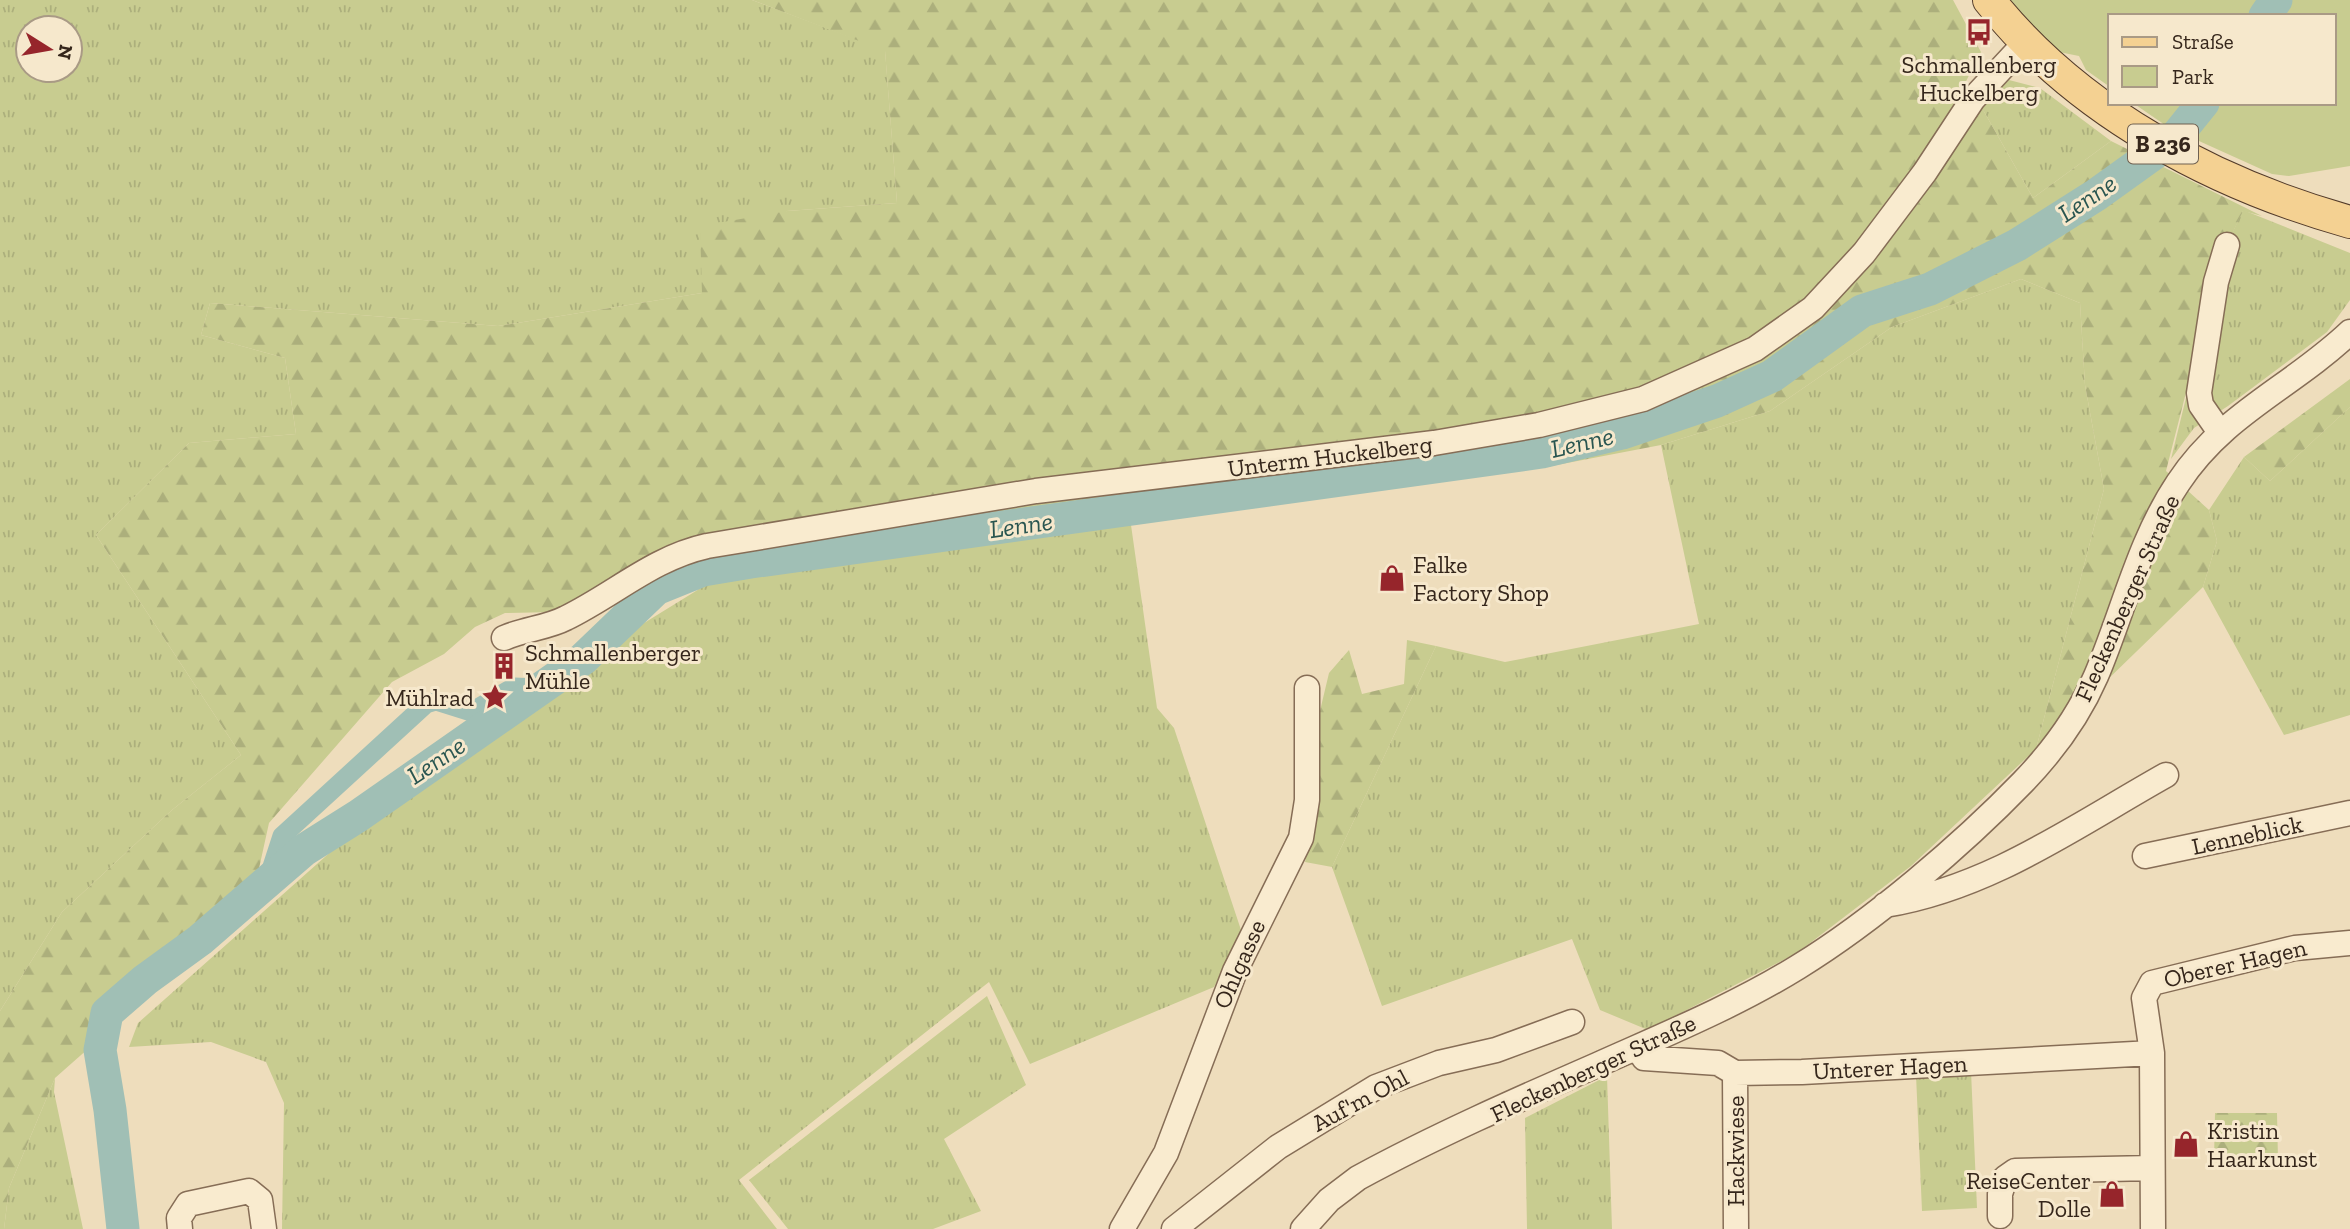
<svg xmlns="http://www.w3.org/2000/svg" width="2350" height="1229" viewBox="0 0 2350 1229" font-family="'Zilla Slab',serif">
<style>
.grass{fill:url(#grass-tufts);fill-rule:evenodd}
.forest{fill:url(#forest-firs)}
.green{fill:#c8cc90}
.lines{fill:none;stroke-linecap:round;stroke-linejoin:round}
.canal{stroke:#a0bfb5;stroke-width:19}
.river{stroke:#a0bfb5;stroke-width:33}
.minor-casing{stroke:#866d56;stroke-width:27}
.major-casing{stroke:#533b2a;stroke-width:34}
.minor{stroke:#f9ebcf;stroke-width:24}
.major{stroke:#f4d192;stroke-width:32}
.labels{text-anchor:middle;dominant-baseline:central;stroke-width:6;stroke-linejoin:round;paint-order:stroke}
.shield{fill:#f6e8cc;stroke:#6f6050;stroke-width:2}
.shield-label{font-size:23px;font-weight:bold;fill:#35261b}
.poi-label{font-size:24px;fill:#35261b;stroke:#f6e8cc;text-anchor:start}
.street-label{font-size:24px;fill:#35261b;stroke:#f6e8cc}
.water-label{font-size:26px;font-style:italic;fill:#295550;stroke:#f6e8cc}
</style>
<defs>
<pattern id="grass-tufts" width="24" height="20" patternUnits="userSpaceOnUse" patternTransform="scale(1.75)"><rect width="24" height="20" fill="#c8cc90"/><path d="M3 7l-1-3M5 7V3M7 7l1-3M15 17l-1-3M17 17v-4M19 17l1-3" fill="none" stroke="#acaf7c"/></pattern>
<pattern id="forest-firs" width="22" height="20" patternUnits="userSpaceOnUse" patternTransform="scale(1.75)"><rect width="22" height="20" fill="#c8cc90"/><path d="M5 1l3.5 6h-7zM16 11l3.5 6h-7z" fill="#acaf7c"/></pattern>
</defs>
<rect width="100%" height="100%" fill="#eeddbc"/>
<path class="grass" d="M0,0H752L885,50L897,203L787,211L702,293L498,326L210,303L201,335L285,358L296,434L189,443L96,535L241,755L172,810L62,912L0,1011ZM28,28H70V70H28Z
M2009,80L2040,88L2111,141L2033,198L1982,108Z
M2243,210L2350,253V300L2327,332L2228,406L2194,428L2171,459L2220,259Z
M2021,279L2080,303L2085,385L2104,489L2036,749L1911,866L1797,953L1648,1030L1600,1010L1572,939L1382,1006L1332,867L1436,646L1505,662L1699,624L1661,445L1770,411L1892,327Z
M2350,407V715L2284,735L2203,587L2217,541L2209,510L2244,457L2270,481Z
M1130,518L1157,708L1174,728L1242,933L1214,987L1030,1064L989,982L739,1180L777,1229H282L284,1103L266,1062L211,1042L129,1047L138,1023L461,736L717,578Z
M987,996L1026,1085L944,1139L981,1211L933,1229H788L749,1180Z
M1971,1071L1977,1208L1922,1211L1916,1075Z
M1607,1076L1612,1229H1527L1525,1118Z
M55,1078L54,1092L83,1229H4L9,1188Z"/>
<path class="forest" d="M752,0H1953L1981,52L1961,91L1982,108L2033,198L2111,141L2262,216L2243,211L2220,259L2166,471L2209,510L2217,541L2203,587L2036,749L2104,489L2085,385L2080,303L2021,279L1892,327L1770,411L1661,445L1541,468L1322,489L717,578L555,612L505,613L475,627L444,654L392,682L269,823L251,905L55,1078L9,1188L4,1229H0V1011L62,912L172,810L241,755L96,535L189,443L296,434L285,358L201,335L210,303L498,326L702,293L700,226L787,211L897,203L885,51Z
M2350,379V407L2270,481L2244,457Z
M1407,640L1436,646L1332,867L1305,862L1314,824L1319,715L1329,673L1349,650L1362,694L1404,684Z
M2215,1113H2277L2278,1160H2214Z"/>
<path class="green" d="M2006,0H2350V166L2289,176L2272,174L2168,127L2133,103H2334V16H2110V87L2086,70L2079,56L2054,51Z"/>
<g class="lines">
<path class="canal" d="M268,879L282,836L426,704L436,701L471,712L514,687L538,688"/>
<path class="river" d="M2265,16L2276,0
M123,1229L110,1110L100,1050L107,1013L145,980L200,940L304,850L358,816L583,659L656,589L703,570L751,562L1542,452L1622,433L1717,401L1772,376L1862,311L1930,289L2017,245L2096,195L2174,139L2203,103"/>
<defs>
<path id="minor" d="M2219,431L2201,405L2199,393L2216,282L2227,245
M504,638C524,629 547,628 566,618C615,594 653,558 707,546L1036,491L1434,443L1539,425L1643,399L1755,349L1813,308L1864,253L1925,172L1973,99L2027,41
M2145,856L2350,813
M1885,905C1990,888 2075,826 2166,775
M1638,1047L1644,1058L1718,1063L1735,1073L1802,1072L2152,1053
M1735,1073L1736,1229
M2000,1216V1194L2005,1178L2015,1171L2152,1168
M180,1229L179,1218L188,1204L249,1191L260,1200L264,1229
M1122,1229L1166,1153L1235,971L1301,838L1307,800V688
M1174,1229L1278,1147L1376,1087L1439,1063L1496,1050L1572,1022
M1303,1229L1329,1200L1358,1178C1435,1136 1517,1100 1597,1065C1664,1035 1735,1006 1798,967C1873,921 1962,845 2023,782C2052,752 2079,715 2096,676C2123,613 2139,541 2178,483C2224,413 2291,388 2350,332
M2153,1229L2152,1053L2144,998L2152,983L2295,948L2350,943"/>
<path id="major" d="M1989,0C2078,112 2214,184 2350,222"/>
</defs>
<use href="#minor" class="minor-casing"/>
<use href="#major" class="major-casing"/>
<use href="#minor" class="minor"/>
<use href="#major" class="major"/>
</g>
<defs>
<symbol id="bus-bare" viewBox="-9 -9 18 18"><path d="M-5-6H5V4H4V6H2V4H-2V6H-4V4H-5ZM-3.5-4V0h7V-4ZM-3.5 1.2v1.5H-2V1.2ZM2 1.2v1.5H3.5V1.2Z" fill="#96252b" stroke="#f6e8cc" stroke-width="2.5" paint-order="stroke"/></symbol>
<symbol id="shop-bare" viewBox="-9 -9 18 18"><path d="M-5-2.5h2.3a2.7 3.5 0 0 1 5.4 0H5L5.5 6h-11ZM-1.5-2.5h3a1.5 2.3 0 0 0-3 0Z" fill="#96252b" stroke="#f6e8cc" stroke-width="2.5" paint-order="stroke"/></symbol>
<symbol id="building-bare" viewBox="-9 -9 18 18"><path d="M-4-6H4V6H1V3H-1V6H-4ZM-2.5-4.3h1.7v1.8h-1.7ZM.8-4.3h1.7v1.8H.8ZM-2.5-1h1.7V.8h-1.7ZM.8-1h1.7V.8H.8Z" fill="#96252b" stroke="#f6e8cc" stroke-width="2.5" paint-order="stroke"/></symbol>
<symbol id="sight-bare" viewBox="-9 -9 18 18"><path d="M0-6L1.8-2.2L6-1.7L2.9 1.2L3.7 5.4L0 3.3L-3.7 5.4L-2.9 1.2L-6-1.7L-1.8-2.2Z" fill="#96252b" stroke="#f6e8cc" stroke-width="2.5" paint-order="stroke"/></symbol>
</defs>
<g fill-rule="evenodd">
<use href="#bus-bare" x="1960" y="13" width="38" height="38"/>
<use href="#shop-bare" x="1373" y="559" width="38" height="38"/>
<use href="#building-bare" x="485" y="647" width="38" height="38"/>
<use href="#sight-bare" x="476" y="678" width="38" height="38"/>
<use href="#shop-bare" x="2167" y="1125" width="38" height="38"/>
<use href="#shop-bare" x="2093" y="1175" width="38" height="38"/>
</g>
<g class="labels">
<rect class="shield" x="2128" y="124.5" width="70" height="39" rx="5"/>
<g class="shield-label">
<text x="2163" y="144">B 236</text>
</g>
<g class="poi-label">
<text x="1979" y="64" text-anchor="middle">Schmallenberg<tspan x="1979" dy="28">Huckelberg</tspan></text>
<text x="1413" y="564">Falke<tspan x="1413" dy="28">Factory Shop</tspan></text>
<text x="525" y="652">Schmallenberger<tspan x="525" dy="28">Mühle</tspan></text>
<text x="474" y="697" text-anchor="end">Mühlrad</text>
<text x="2207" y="1130">Kristin<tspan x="2207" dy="28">Haarkunst</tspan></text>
<text x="2091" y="1180" text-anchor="end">ReiseCenter<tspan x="2091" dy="28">Dolle</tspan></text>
</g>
<g class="street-label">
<text transform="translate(1330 456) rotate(-7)">Unterm Huckelberg</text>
<text transform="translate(2127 598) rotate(-66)">Fleckenberger Straße</text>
<text transform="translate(2247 835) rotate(-12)">Lenneblick</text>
<text transform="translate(2235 963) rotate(-13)">Oberer Hagen</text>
<text transform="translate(1239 964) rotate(-66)">Ohlgasse</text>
<text transform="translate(1890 1067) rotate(-3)">Unterer Hagen</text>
<text transform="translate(1593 1068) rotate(-25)">Fleckenberger Straße</text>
<text transform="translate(1360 1100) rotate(-28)">Auf'm Ohl</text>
<text transform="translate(1735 1151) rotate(-90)">Hackwiese</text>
</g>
<g class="water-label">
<text transform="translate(2087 198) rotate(-34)">Lenne</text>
<text transform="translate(1582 442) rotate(-13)">Lenne</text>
<text transform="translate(1021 525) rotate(-8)">Lenne</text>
<text transform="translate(436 760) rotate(-34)">Lenne</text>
</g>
</g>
<rect x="2108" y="14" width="228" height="91" fill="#f6e8cc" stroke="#a99a85" stroke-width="2"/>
<rect x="2122" y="37" width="35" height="10" fill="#f4d192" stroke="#a99a85" stroke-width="2"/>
<text x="2172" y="49" font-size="21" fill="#35261b">Straße</text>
<rect x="2122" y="66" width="35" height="21" fill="#c8cc90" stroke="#a99a85" stroke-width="2"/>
<text x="2172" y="84" font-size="21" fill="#35261b">Park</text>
<g transform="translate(49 49) rotate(101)"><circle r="33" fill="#f6e8cc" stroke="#a99a85" stroke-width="2"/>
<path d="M0-5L12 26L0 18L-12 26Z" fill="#96252b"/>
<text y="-10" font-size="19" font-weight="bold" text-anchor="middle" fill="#35261b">N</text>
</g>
</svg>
